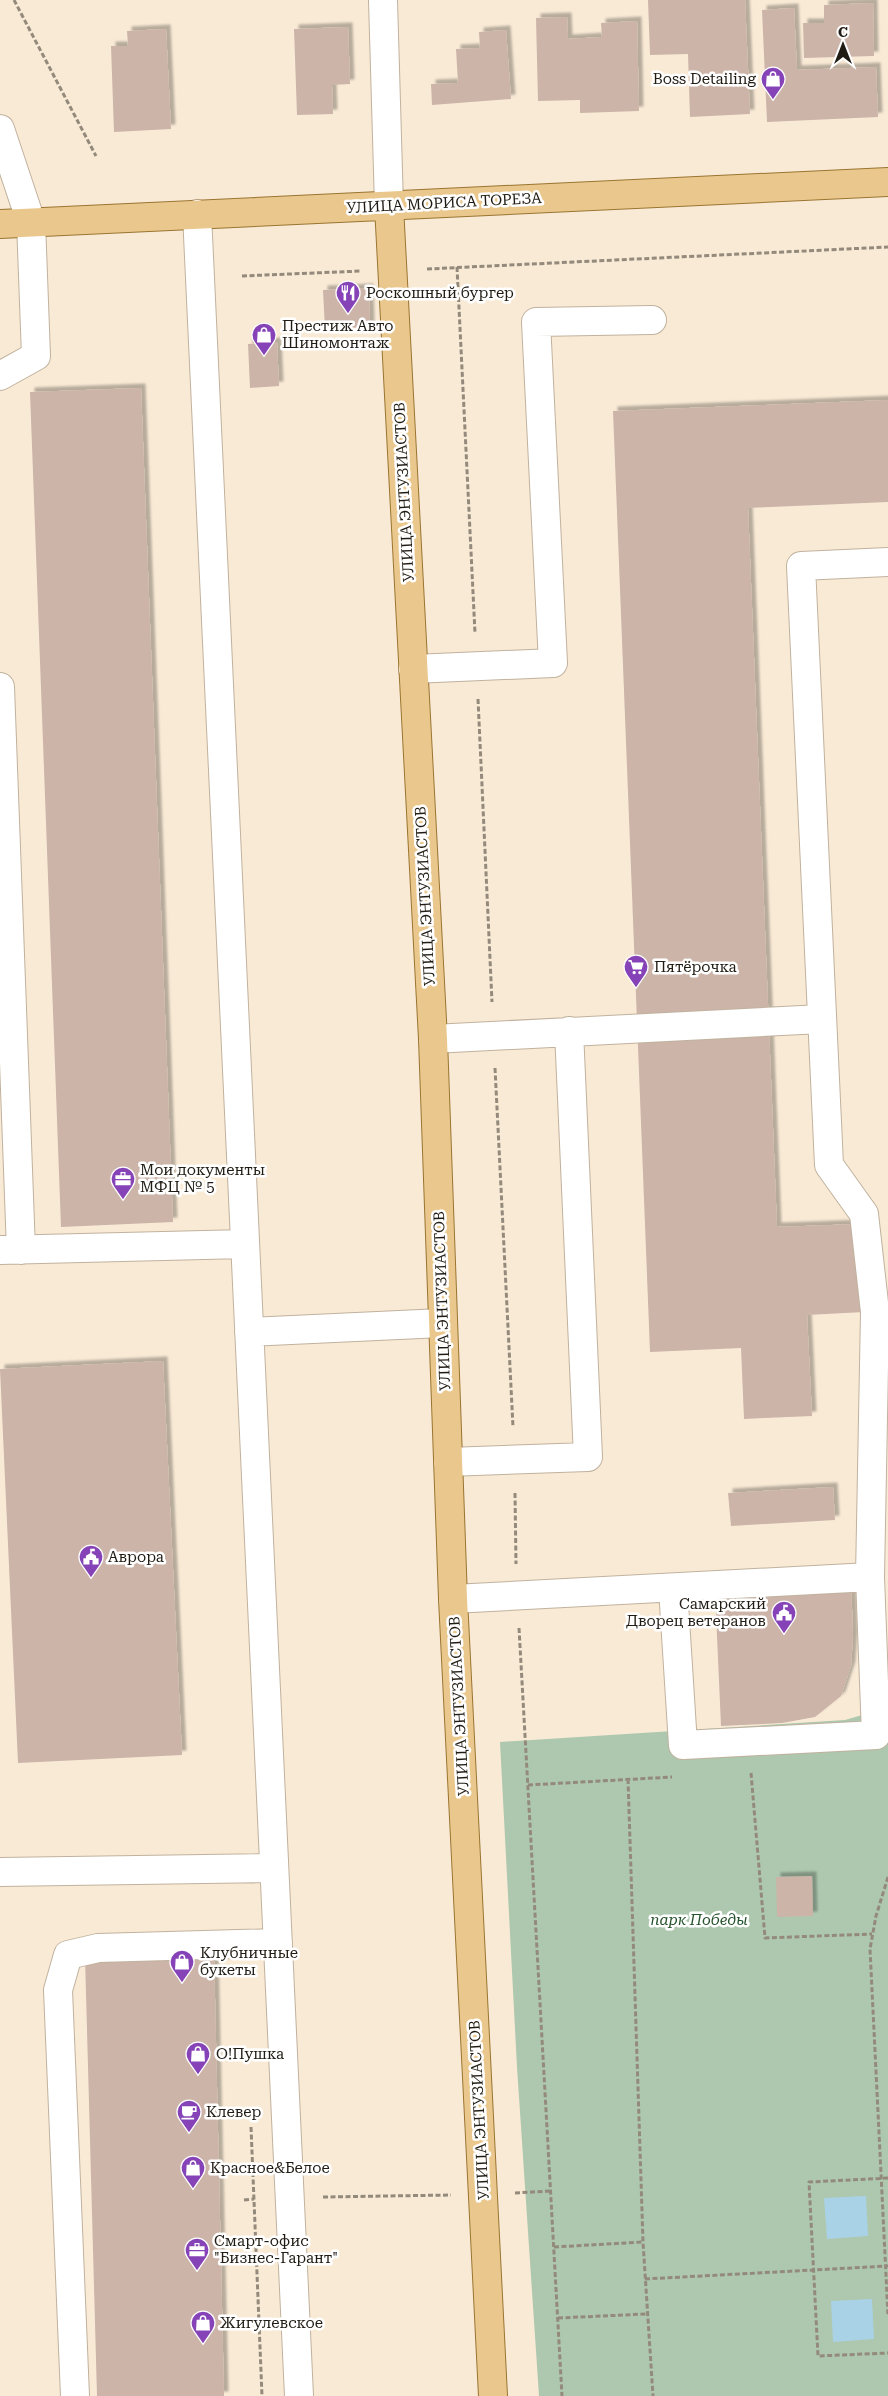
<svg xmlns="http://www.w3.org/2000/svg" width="888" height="2396" viewBox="0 0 888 2396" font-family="'Roboto Serif',serif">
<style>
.green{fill:#adc8af}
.water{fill:#aad2e7}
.building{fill:#ccb4a9;filter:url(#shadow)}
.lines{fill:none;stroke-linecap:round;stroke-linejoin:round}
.minor-casing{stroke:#c0b29e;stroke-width:30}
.major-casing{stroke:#9a7431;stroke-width:30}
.path{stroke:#948a7b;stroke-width:3;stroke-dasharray:5 2.5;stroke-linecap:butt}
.minor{stroke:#fff;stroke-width:28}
.major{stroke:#eac88d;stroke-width:28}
.labels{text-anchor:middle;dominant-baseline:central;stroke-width:5;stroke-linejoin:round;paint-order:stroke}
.poi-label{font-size:15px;fill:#201b13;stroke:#fff;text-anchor:start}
.street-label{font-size:15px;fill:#201b13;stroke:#fff}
.park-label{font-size:15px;font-style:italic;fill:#25522c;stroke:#fff}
</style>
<defs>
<filter id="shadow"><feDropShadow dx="4.5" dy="-4.5" stdDeviation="1" flood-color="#0004"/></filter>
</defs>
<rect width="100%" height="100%" fill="#f9ead5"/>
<path class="green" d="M888,1704V2396H539L517,2067L500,1742L845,1720L869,1713Z"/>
<path class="water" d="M866,2196L868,2236L827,2239L824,2198Z
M872,2299L874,2339L833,2342L831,2301Z"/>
<path class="building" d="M648,0H745L750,114L690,117L688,54L650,55Z
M873,3L874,56L804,58L803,23H824V5Z
M794,8L797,70L876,67L878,117L767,122L762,10Z
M567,17L568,39L602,37L601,23L637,21L639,111L580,113V100L538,101L536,18Z
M348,27L350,84L332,85L333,114L297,115L294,29Z
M166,29L171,129L114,132L111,46H128L127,31Z
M506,30L511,99L432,105L431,84L458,83L456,49L480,48L479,32Z
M369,288L370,327L325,329L323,290Z
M277,342L279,386L250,388L248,344Z
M141,388L173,1222L61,1227L30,392Z
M888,400V502L748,508L777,1227L860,1224L864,1312L807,1315L812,1416L744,1419L741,1348L650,1352L613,411Z
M163,1361L182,1755L18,1763L0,1369Z
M833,1487L835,1520L731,1526L728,1493Z
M851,1581L853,1636L851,1666L841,1696L815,1717L782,1723L721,1726L715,1591Z
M812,1876L813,1916L777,1917L776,1877Z
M214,1953L224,2396H97L85,1957Z"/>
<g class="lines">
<defs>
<path id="minor" d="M383,0L389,206
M0,129L31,222L36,356L0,376
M197,214L299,2396
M413,669L553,663L536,322L652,320
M0,687L21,1250
M433,1039L822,1019
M0,1250L245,1244
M249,1332L442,1323
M448,1462L588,1457L569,1031
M673,1588L683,1745L876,1735L870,1577L875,1312L864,1214L829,1165L801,566L888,562
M453,1599L870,1577
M0,1872L274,1868
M75,2396L58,1990L68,1955L98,1948L278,1943"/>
<path id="major" d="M389,206L433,1039L453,1599L493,2396
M0,224L888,182"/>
</defs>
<use href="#minor" class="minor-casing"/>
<use href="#major" class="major-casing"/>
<path class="path" d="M14,0L96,156
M457,267L475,633
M427,269L888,247
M242,276L361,271
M478,699L492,1002
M495,1068L513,1427
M515,1493L516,1564
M519,1628L562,2396
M751,1773L765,1938L872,1934
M628,1779L643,2242L653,2396
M528,1785L672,1777
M888,1877L876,1916L870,1949L888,2316
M251,2127L262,2396
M888,2178L809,2182L818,2356L888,2353
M515,2193L550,2191
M323,2197L451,2195
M244,2200L254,2199
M554,2247L643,2242
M645,2279L888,2266
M558,2318L646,2314"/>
<use href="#minor" class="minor"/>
<use href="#major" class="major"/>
</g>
<defs>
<symbol id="shop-pin" viewBox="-11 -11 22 30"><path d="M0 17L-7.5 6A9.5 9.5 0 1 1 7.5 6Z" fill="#8643b7" stroke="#fff"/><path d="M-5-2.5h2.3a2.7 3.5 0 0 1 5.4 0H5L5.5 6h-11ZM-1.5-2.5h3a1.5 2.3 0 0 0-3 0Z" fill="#fff"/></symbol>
<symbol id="restaurant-pin" viewBox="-11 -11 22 30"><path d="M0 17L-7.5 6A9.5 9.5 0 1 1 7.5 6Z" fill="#8643b7" stroke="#fff"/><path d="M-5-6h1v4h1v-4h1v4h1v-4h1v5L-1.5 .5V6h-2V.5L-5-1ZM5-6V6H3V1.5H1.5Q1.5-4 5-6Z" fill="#fff"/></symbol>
<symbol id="supermarket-pin" viewBox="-11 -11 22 30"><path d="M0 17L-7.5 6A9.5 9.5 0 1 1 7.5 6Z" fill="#8643b7" stroke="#fff"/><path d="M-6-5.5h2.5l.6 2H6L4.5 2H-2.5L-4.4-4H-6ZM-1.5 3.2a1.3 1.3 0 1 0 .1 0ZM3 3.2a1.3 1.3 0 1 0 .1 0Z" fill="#fff"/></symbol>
<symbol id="office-pin" viewBox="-11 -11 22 30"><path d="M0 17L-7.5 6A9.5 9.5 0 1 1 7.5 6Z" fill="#8643b7" stroke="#fff"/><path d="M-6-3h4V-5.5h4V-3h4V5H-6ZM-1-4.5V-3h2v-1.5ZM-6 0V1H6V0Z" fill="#fff"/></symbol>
<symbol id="civic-pin" viewBox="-11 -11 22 30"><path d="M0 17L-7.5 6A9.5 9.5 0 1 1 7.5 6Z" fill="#8643b7" stroke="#fff"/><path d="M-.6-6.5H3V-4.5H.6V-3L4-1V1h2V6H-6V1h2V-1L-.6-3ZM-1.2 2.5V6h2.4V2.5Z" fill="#fff"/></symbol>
<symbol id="cafe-pin" viewBox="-11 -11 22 30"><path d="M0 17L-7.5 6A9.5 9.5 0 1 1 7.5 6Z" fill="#8643b7" stroke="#fff"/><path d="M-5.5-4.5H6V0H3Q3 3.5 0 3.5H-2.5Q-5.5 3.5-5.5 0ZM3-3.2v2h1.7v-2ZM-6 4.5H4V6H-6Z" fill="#fff"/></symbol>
</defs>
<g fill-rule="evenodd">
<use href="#shop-pin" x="759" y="65" width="28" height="38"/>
<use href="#restaurant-pin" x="334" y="279" width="28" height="38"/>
<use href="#shop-pin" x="250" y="321" width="28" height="38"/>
<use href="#supermarket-pin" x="622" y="953" width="28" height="38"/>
<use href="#office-pin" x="109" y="1165" width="28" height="38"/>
<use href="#civic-pin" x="77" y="1543" width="28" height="38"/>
<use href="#civic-pin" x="770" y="1599" width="28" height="38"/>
<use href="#shop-pin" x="168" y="1948" width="28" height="38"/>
<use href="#shop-pin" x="184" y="2040" width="28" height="38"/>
<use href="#cafe-pin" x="175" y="2098" width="28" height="38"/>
<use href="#shop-pin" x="179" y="2154" width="28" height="38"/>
<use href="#office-pin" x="183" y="2236" width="28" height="38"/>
<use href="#shop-pin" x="189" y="2309" width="28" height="38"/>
</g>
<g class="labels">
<g class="poi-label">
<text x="756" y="79" text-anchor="end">Boss Detailing</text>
<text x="366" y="293">Роскошный бургер</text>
<text x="282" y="326">Престиж Авто<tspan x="282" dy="17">Шиномонтаж</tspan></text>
<text x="654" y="967">Пятёрочка</text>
<text x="140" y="1170">Мои документы<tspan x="140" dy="17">МФЦ № 5</tspan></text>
<text x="108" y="1557">Аврора</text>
<text x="766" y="1604" text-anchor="end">Самарский<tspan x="766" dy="17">Дворец ветеранов</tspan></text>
<text x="200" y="1953">Клубничные<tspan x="200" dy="17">букеты</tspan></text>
<text x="216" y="2054">О!Пушка</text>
<text x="206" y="2112">Клевер</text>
<text x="210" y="2168">Красное&amp;Белое</text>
<text x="214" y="2241">Смарт-офис<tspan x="214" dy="17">"Бизнес-Гарант"</tspan></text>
<text x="220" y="2323">Жигулевское</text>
</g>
<g class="street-label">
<text transform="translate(444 203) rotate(-3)">УЛИЦА МОРИСА ТОРЕЗА</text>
<text transform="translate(404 492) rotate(-93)">УЛИЦА ЭНТУЗИАСТОВ</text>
<text transform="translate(425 896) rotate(-93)">УЛИЦА ЭНТУЗИАСТОВ</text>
<text transform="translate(442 1301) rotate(-92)">УЛИЦА ЭНТУЗИАСТОВ</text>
<text transform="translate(459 1706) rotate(-93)">УЛИЦА ЭНТУЗИАСТОВ</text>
<text transform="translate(479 2110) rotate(-93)">УЛИЦА ЭНТУЗИАСТОВ</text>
</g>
<g class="park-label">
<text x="699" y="1920">парк Победы</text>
</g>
</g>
<g transform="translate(843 45)" stroke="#ffffff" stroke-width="4" paint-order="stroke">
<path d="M0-4L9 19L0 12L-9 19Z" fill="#201b13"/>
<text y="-8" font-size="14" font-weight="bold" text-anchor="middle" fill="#201b13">С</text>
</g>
</svg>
